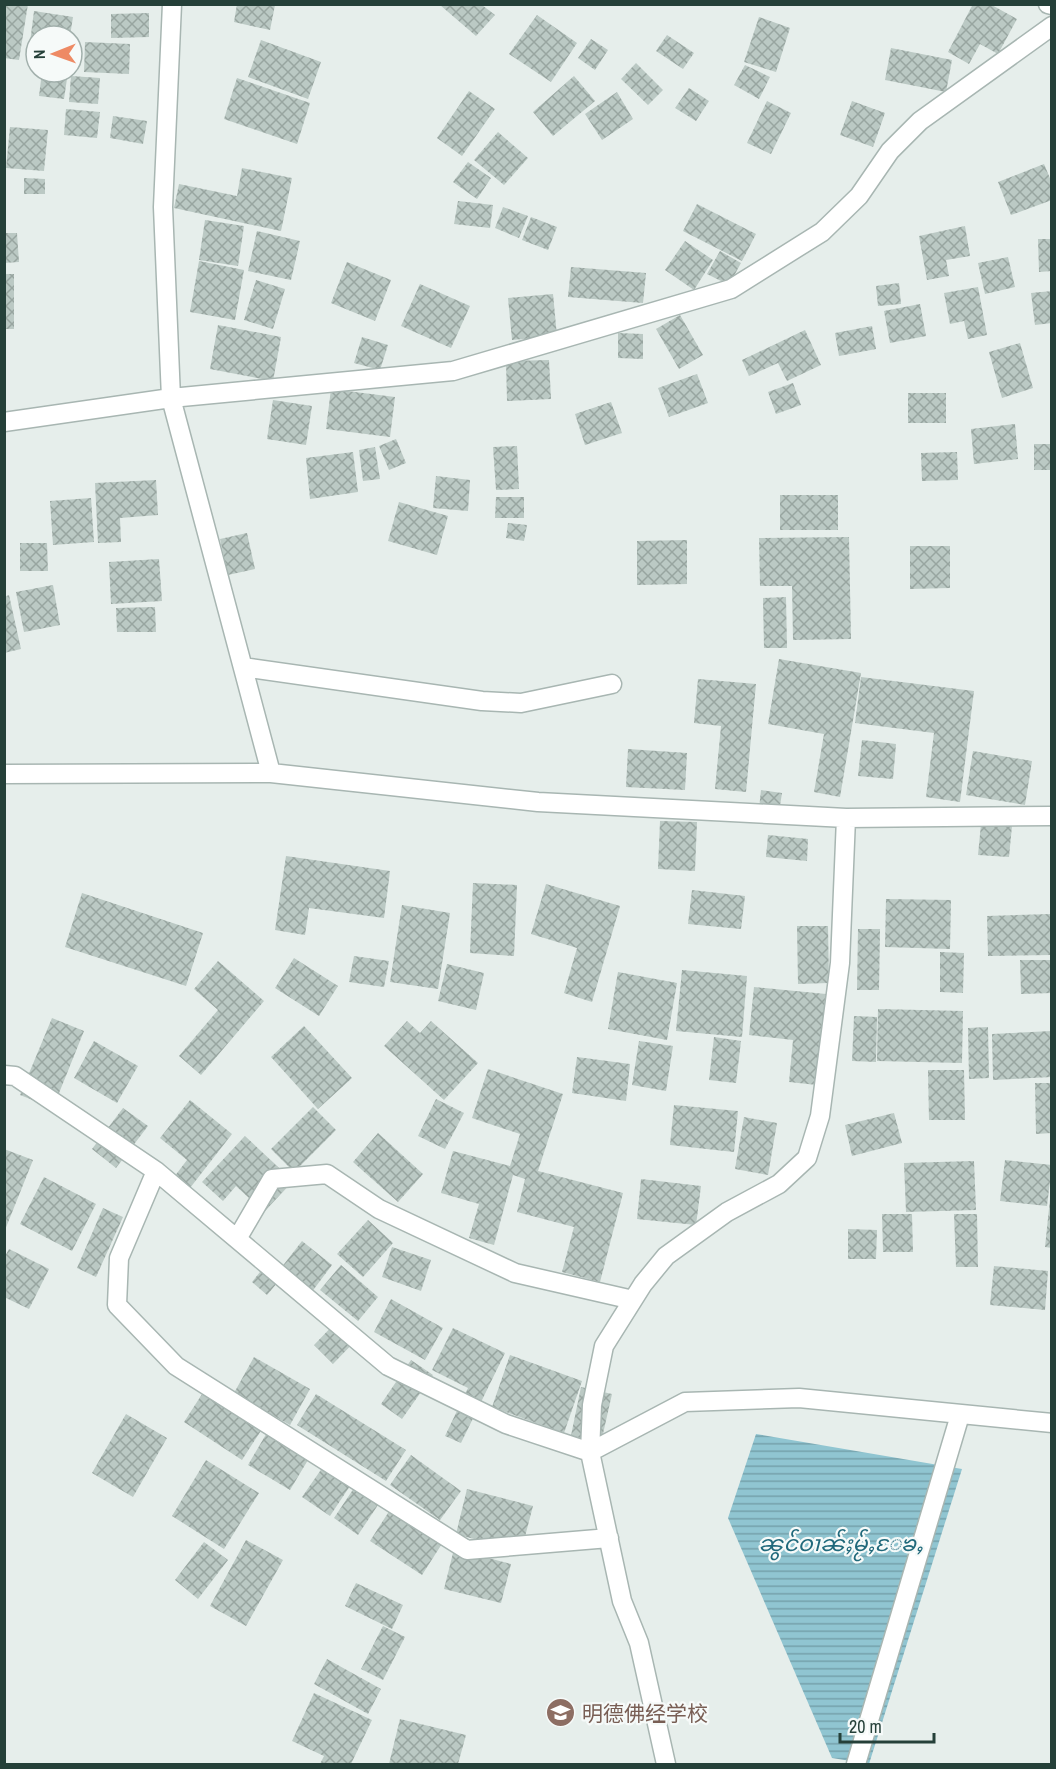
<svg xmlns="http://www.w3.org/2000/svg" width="1056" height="1769" viewBox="0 0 1056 1769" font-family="'Archivo Narrow','Noto Sans SC','Noto Sans Myanmar',sans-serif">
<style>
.water{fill:url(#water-rules)}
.building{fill:url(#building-cross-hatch)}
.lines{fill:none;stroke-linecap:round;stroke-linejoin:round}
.minor-casing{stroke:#a8b6b2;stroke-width:21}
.minor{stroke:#fff;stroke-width:18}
.labels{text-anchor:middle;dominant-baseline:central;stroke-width:4.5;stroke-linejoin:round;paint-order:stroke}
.education-label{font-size:21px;fill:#785e54;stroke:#f6faf9;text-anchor:start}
.water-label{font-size:22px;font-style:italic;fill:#20697b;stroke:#f6faf9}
</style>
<defs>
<pattern id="water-rules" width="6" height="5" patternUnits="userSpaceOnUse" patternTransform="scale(1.5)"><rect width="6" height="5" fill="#90c5d1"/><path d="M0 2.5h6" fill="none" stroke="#75a1ab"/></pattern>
<pattern id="building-cross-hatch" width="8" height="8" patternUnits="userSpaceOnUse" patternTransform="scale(1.5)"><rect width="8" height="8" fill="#bbc9c4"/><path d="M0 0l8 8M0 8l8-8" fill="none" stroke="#98a5a0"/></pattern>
</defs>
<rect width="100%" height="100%" fill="#e6eeeb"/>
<path class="water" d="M756,1434L962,1469L869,1764L832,1758L728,1518Z"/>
<path class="building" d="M4,4H28L19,60L4,58Z
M237,4L275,5L270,30L234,22Z
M973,4H990L1017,19L998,54L980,44L969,64L948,52Z
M440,5H482L495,15L476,36Z
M34,11L73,17L70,36H36V59L28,58Z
M149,13V37L111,38V14Z
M537,15L577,43L551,82L509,54Z
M759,17L790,28L776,72L744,62Z
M667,35L694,53L683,69L656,51Z
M591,39L608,50L595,70L578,58Z
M261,40L321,62L308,99L248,77Z
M85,42L130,44L129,74L84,72Z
M891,48L952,60L946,92L885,80Z
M636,63L663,90L648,105L621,79Z
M745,65L770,77L759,99L734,85Z
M42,72H68L64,99L39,96Z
M71,76L100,78L98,104L69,102Z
M574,76L595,101L553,136L533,112Z
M237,78L310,103L297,144L224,119Z
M689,88L709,101L696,121L675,108Z
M469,91L495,109L462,156L437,138Z
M617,92L633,119L602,140L585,114Z
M767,101L791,113L771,154L747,143Z
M852,101L885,113L873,147L840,135Z
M66,109L100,112L97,138L64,135Z
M113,116L147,121L143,144L110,138Z
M10,127L48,130L44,171L6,168Z
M498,132L528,158L504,185L474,160Z
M468,162L491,178L477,199L453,182Z
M1044,164L1052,183V200L1011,215L998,182Z
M242,168L292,178L281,231L174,208L179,184L237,196Z
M24,178L45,179V194H24Z
M458,201L493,205L490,228L454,224Z
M697,204L756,234L742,261L683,231Z
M503,207L528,216L519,238L495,228Z
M531,217L557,227L548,250L522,240Z
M205,220L244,226L238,266L199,260Z
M965,226L970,256L946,260L949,276L927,280L919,236Z
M257,231L300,241L291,280L248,271Z
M4,233H17L19,262L4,263Z
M1038,239H1052V271L1039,272Z
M685,241L713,260L694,290L665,270Z
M720,251L741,263L729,285L707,274Z
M1008,257L1015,287L985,294L978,263Z
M199,261L244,270L235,320L190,312Z
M347,262L391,280L375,321L331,303Z
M571,267L646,273L643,303L568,297Z
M4,274H14V329H4Z
M256,280L285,289L273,329L244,320Z
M899,283L901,304L878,306L876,286Z
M420,284L470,306L451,348L401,326Z
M978,287L987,335L968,339L964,321L950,324L944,293Z
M1052,291V323L1035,325L1031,293Z
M553,294L557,336L512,340L508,298Z
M920,304L926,336L890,343L884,311Z
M680,315L703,355L679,369L656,329Z
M218,325L281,337L273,381L210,369Z
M872,326L876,349L839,356L835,333Z
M805,330L821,365L787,381L778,363L749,376L742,360Z
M618,333L643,334V359L618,358Z
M362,337L388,345L380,370L354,363Z
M1020,343L1033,388L1002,398L989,352Z
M549,360L551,399L507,401L506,361Z
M697,374L708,403L669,417L658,388Z
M793,383L801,405L776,414L768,392Z
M331,389L395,397L390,437L326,429Z
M908,393H946V423H908Z
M273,400L312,406L306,445L267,439Z
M611,402L622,433L585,445L575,414Z
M1015,424L1018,459L974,464L971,429Z
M396,439L406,463L389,470L379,446Z
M1034,444H1052V470H1034Z
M517,446L519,489L496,490L493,447Z
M375,447L380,479L363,481L359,450Z
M353,452L358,492L310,499L306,458Z
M957,452L958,480L922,481L921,453Z
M436,476L470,480L468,511L433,508Z
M156,480L158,515L120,518L121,542L98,543L95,483Z
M780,495H838V530H780Z
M496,497H524V518H495Z
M91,498L94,542L53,545L50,501Z
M399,502L448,516L437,555L388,541Z
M508,523L527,525L524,541L506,538Z
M247,533L255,569L228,575L220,539Z
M849,537L851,639L793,640L792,586H760L759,538Z
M687,540V584L637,585V541Z
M20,543H47L48,571H20Z
M910,546H950V588L910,589Z
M159,559L162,601L111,604L109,562Z
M53,585L60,625L24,632L16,592Z
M9,595L21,649L4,653V597Z
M786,597L787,648H764L763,598Z
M155,607L156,632H117L116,608Z
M779,659L861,673L840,797L814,792L824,734L768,724Z
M861,677L974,691L960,802L926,797L934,733L855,723Z
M698,679L756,684L746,792L715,789L721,726L694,723Z
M862,740L896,744L893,779L858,776Z
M628,749L687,753L685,790L626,787Z
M973,751L1032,761L1025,805L966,795Z
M761,790L782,793L779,812L759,809Z
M660,821L697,822L695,871L658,869Z
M981,824L1012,826L1009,857L978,855Z
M768,835L808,839L807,861L766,857Z
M286,856L390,871L384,918L309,908L305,935L275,930Z
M473,883L517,885L514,956L470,953Z
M546,884L620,906L592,1002L564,993L577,948L531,934Z
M692,890L745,896L741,929L688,924Z
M82,893L203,933L186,986L65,947Z
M886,899L951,900L950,949L885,947Z
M402,905L450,913L438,989L390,982Z
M1051,914V955L988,956L987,916Z
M797,926H828L829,983L798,984Z
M858,929H880L879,990H857Z
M940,952L964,953L963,993L940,992Z
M354,956L389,961L384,987L349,982Z
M294,958L338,986L319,1016L275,988Z
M1020,960H1052V993L1021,994Z
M218,961L264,1001L201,1075L179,1056L218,1010L194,989Z
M447,964L484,973L476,1010L438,1001Z
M682,970L747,976L742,1037L676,1031Z
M618,972L677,983L667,1040L608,1029Z
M754,987L826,994L817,1085L789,1082L793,1040L749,1035Z
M878,1009L963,1011L962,1063L877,1061Z
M854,1016L877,1017L876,1062L852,1061Z
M52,1018L84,1031L53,1108L20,1095Z
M407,1021L420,1033L431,1021L478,1063L444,1100L384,1046Z
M304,1026L352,1078L318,1109L271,1057Z
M988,1027L989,1078L969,1079L968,1028Z
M1052,1031V1077L993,1080L992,1034Z
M714,1037L741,1041L736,1083L709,1080Z
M94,1041L138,1066L117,1103L74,1078Z
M639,1041L673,1046L666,1091L632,1085Z
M577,1057L630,1064L626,1101L572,1093Z
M488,1069L563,1094L538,1171L623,1193L600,1282L562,1272L574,1227L517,1212L525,1179L513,1175L494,1245L469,1238L479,1204L441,1193L453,1151L510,1166L520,1134L472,1118Z
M928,1070H964L965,1120H929Z
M1035,1083H1052V1133L1036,1134Z
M436,1099L464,1113L445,1149L418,1136Z
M190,1100L232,1134L183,1197L168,1185L187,1160L160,1138Z
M674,1105L738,1111L734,1152L670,1145Z
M313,1107L336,1130L294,1172L271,1149Z
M123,1108L148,1126L116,1168L92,1149Z
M894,1113L902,1143L852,1156L845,1125Z
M744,1117L777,1123L768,1175L735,1169Z
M378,1133L423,1174L398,1202L353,1162Z
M245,1136L293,1181L264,1212L236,1186L223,1201L202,1182Z
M4,1149L33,1160L5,1230H4Z
M1005,1160L1052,1165L1047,1206L1000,1201Z
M974,1161L976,1210L906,1212L904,1163Z
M44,1177L96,1204L72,1251L20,1224Z
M641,1179L701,1186L696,1225L637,1219Z
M1050,1199H1052V1248L1045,1247Z
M103,1208L123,1217L96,1277L77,1268Z
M882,1214H912L913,1252H883Z
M954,1214H977L978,1267H956Z
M368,1220L393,1243L363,1277L337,1254Z
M848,1229L877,1230L876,1259H848Z
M302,1241L332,1265L311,1293L281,1268Z
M392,1247L431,1260L421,1291L382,1277Z
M9,1249L49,1269L29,1309L4,1297V1258Z
M268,1262L284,1275L267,1295L252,1282Z
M341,1265L378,1297L358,1321L320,1290Z
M994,1266L1048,1271L1045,1310L990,1305Z
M391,1299L443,1328L425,1360L374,1332Z
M340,1318L359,1337L333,1364L314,1345Z
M453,1328L505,1353L461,1443L445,1436L468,1388L432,1370Z
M510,1355L582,1381L564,1433L492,1407Z
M254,1357L310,1389L290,1425L234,1393Z
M411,1360L433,1375L402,1419L381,1404Z
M581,1387L612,1394L598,1456L568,1450Z
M206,1388L264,1426L242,1460L184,1422Z
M316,1394L406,1450L386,1481L297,1425Z
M126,1414L167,1438L133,1497L92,1473Z
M275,1419L317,1445L290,1490L248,1465Z
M411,1455L461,1491L440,1520L390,1485Z
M206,1460L259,1493L224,1549L172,1516Z
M327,1461L354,1480L330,1516L302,1497Z
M364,1473L388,1490L358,1535L334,1518Z
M467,1489L533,1506L521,1552L456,1534Z
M395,1502L447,1536L422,1575L370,1541Z
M246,1540L283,1560L246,1626L210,1606Z
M204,1542L228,1560L198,1599L175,1580Z
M454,1549L511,1564L501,1603L444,1589Z
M356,1583L403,1605L392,1629L345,1606Z
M383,1626L405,1637L383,1680L361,1669Z
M327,1659L381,1689L368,1714L314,1684Z
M314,1693L372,1720L351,1764H320L324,1756L292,1741Z
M400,1719L466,1735L458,1764H389Z"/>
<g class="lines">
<defs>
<path id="minor" d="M172,4L163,207L171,398L271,773
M1048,4L1052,5
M4,422L171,398L453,371L731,289L822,232L859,196L890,151L920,121L1052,26
M243,667L482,701L521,703L612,684
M4,774L271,773L538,802L846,818L1052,816
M4,1075L15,1076L156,1171L388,1366L506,1424L590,1452L685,1402L799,1398L1052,1423
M156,1171L119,1258L117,1305L176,1366L467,1550L609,1538
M237,1239L272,1179L327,1174L379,1209L515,1273L633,1300
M666,1764L639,1643L622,1601L590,1452L592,1405L604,1346L643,1284L666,1256L727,1212L779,1184L807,1158L820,1116L840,963L846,818
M856,1764L960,1415"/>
</defs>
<use href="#minor" class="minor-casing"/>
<use href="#minor" class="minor"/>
</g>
<defs>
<symbol id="school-disc" viewBox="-11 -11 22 22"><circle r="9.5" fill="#8d6e63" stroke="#f6faf9"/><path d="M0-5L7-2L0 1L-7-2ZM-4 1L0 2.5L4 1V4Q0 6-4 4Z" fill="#fff"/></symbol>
</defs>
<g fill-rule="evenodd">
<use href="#school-disc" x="544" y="1696" width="33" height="33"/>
</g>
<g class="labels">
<g class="education-label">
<text x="582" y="1713">明德佛经学校</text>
</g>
<g class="water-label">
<text x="841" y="1543">ၼွင်ဝၢၼ်ႈမႂ်ႇႄၶႇ</text>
</g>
</g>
<rect width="1056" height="1769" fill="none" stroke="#254039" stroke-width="12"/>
<g transform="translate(54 54) rotate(269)"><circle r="28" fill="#f6faf9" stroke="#a2b0ac" stroke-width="1.5"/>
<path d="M0-4.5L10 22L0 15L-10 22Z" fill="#ee8a64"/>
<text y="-9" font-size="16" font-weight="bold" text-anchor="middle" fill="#254039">N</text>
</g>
<path d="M840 1733v9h94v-9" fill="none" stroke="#254039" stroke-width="3"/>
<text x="849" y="1733" font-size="18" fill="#254039" stroke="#f6faf9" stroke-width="4.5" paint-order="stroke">20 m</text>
</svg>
